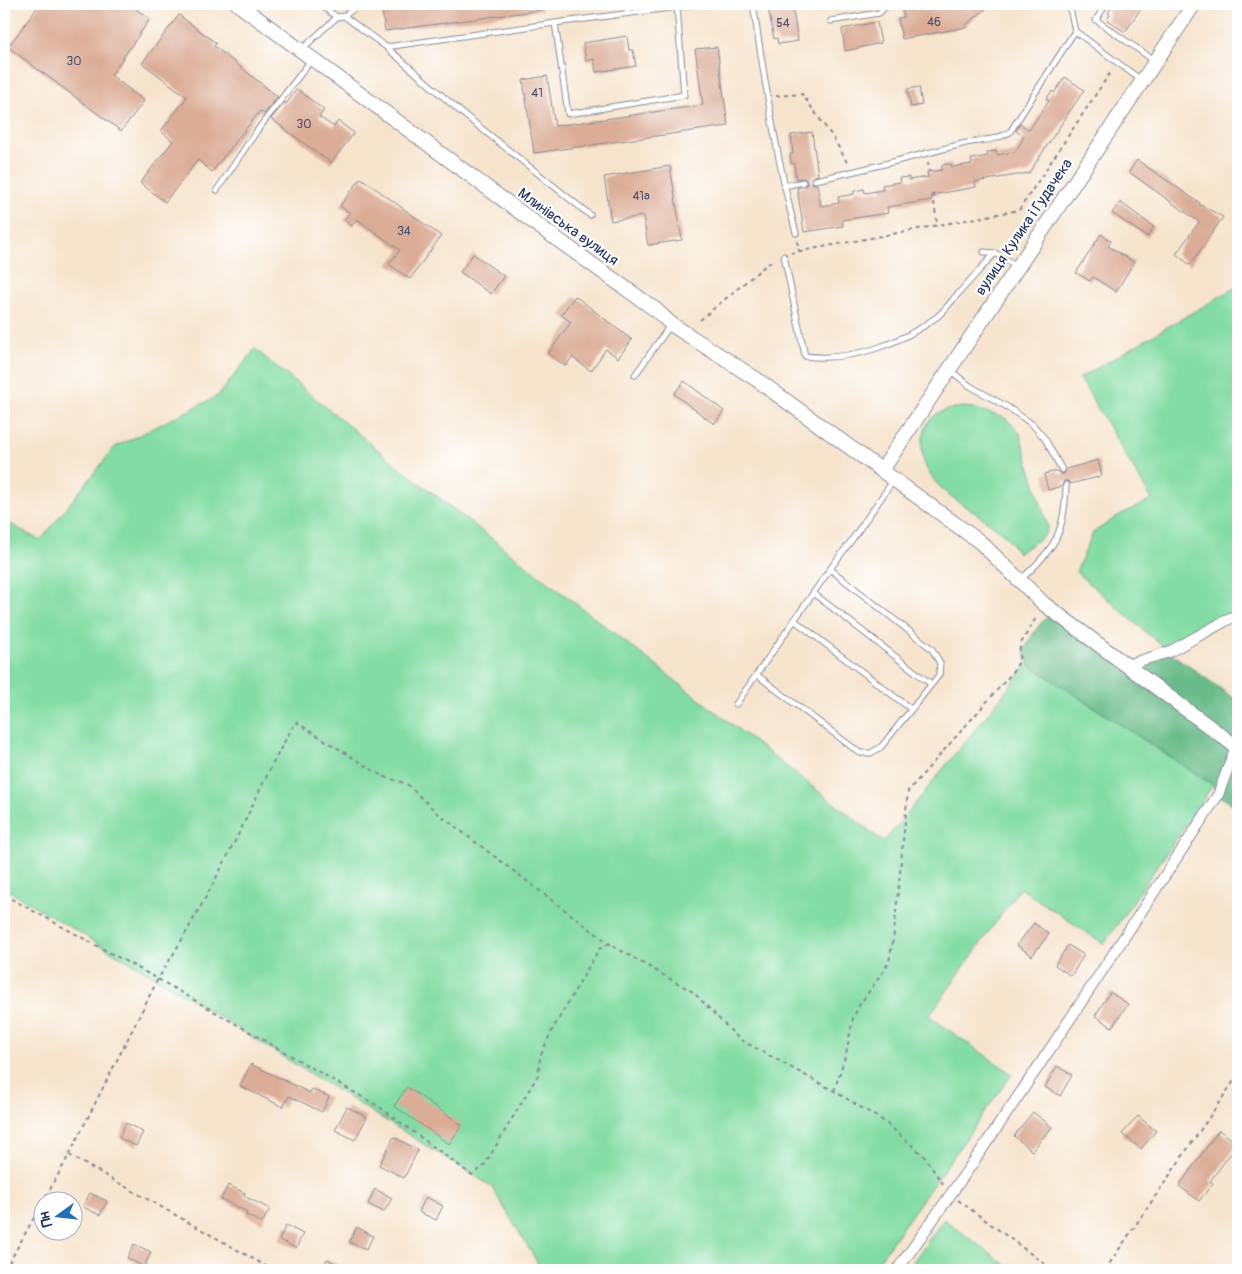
<svg xmlns="http://www.w3.org/2000/svg" width="1242" height="1274" viewBox="0 0 1242 1274" font-family="Pangolin,sans-serif">
<style>
.green{fill:#82dca3;stroke:#4e8680}
.forest{fill:#69bc89;stroke:#427674}
.building{fill:#dbad97}
.lines{fill:none;stroke-linecap:round;stroke-linejoin:round}
.lane-casing{stroke:#888a96;stroke-width:7}
.street-casing{stroke:#888a96;stroke-width:12}
.secondary-casing{stroke:#888a96;stroke-width:16}
.path{stroke:#888a96;stroke-width:2;stroke-dasharray:4 4;stroke-linecap:butt}
.lane{stroke:#fff;stroke-width:5}
.street{stroke:#fff;stroke-width:10}
.secondary{stroke:#fff;stroke-width:14}
.labels{text-anchor:middle;dominant-baseline:central;stroke-width:4.5;stroke-linejoin:round;paint-order:stroke}
.number-label{font-size:12px;fill:#4b4e6c}
.street-label{font-size:15px;fill:#1b2f5e;stroke:#fff}
</style>
<rect width="100%" height="100%" fill="#fff"/>
<filter id="ink" filterUnits="userSpaceOnUse"><feTurbulence type="fractalNoise" baseFrequency=".02" numOctaves="2"/><feDisplacementMap in="SourceGraphic" scale="10" xChannelSelector="R" yChannelSelector="G"/><feConvolveMatrix kernelMatrix="1 2 1 2 8 2 1 2 1" color-interpolation-filters="sRGB"/></filter>
<filter id="wash" filterUnits="userSpaceOnUse"><feTurbulence type="fractalNoise" baseFrequency=".0096" numOctaves="4" result="noise"/><feDisplacementMap in="SourceGraphic" scale="20" xChannelSelector="R" yChannelSelector="G"/><feGaussianBlur stdDeviation="1.12" result="paint"/><feColorMatrix in="noise" values="0 0 0 0 0 0 0 0 0 0 0 0 0 0 0 0 0 1.4 0 .05"/><feComposite in="paint" operator="in"/></filter>
<g filter="url(#wash)">
<rect width="100%" height="100%" fill="#f6e4cd"/>
<path class="green" d="M1238,286V614L1169,652L1076,572L1093,533L1121,514L1152,500L1080,378Z
M255,349L394,463L884,842L1028,664L1213,785L1104,944L1020,888L929,1016L1012,1074L872,1270H542L491,1186L158,979L4,888V520L40,541L115,447L218,396Z
M961,407L974,408L1005,418L1019,431L1048,528L1044,536L1018,553C1014,547 1010,540 1004,535C975,506 914,489 923,438C928,413 938,412 961,407Z
M944,1219L1012,1270H907Z"/>
<path class="forest" d="M1055,612L1126,665L1169,652L1238,701V808L1218,795L1213,785L1028,664L1024,650C1033,635 1039,620 1055,612Z"/>
<g id="blocks">
<path class="building" d="M40,4H129L150,19L111,75L144,101L121,131L8,47Z
M381,4H401V5L415,4H542V10L385,31Z
M772,4H792L798,41L778,44L777,38L774,39L768,8L773,7Z
M959,4H992L966,25L967,27L902,39L898,18L904,17L902,10L924,6L926,10Z
M1114,4H1144L1125,32L1107,20L1110,15L1108,13Z
M179,15L216,43L214,46L278,97L264,114L260,111L212,172L198,160L165,202L140,183L173,141L161,131L187,97L142,63Z
M877,22L881,43L845,51L842,29Z
M627,36L629,50H633L636,66L596,72L594,59L586,61L583,43Z
M717,47L728,126L534,153L523,80L547,76L555,126L703,105L695,49Z
M1065,77L1084,90L1029,173L975,182L976,187L931,195L932,200L887,207L888,213L842,220L843,226L804,232L797,188L806,186L807,182L804,178L796,179L794,163H791L790,154H793L791,135L812,132L818,175L812,177L811,181L813,184H817L821,206L839,203L838,197L854,194V191L864,189L865,193L883,190L882,185L900,182L899,178L909,177V180L928,177L927,172L942,170V165L951,164L952,167L972,164L971,159L988,156L987,152L996,151L997,155L1015,152L1024,137L1016,131L1020,124L1029,130L1049,101L1046,99L1052,91L1054,93Z
M919,87L922,105L911,107L907,89Z
M297,89L324,110L319,117L334,127L338,121L354,133L331,163L271,119L285,102L286,104Z
M1137,160L1200,203L1199,204L1223,217L1190,265L1176,254L1199,222L1129,172Z
M670,166L682,240L648,245L643,216L611,221L604,177Z
M361,178L441,236L410,279L389,264L400,250L357,219L352,226L344,220L350,213L340,206Z
M1120,202L1154,227L1147,237L1112,213Z
M1101,234L1111,241L1108,246L1134,262L1116,292L1093,277L1090,281L1076,273Z
M473,254L504,276L491,294L460,272Z
M575,296L632,340L618,358L606,349L591,371L572,357L566,366L548,354L571,322L561,315Z
M684,381L724,411L714,424L674,394Z
M1098,460L1102,476L1070,484L1068,481H1064L1062,486L1048,490L1044,474L1057,471L1060,474H1064L1066,469Z
M1034,923L1049,934L1032,956L1017,945Z
M1068,945L1084,955L1071,976L1055,965Z
M1110,992L1128,1004L1112,1027L1095,1016Z
M251,1064L310,1093L312,1089L329,1097L322,1112L289,1096L283,1107L240,1086Z
M1057,1066L1072,1075L1060,1096L1045,1087Z
M407,1087L462,1125L449,1144L394,1106Z
M347,1107L367,1117L355,1140L335,1130Z
M1033,1112L1052,1127L1032,1151L1014,1136Z
M1138,1116L1156,1131L1141,1149L1122,1134Z
M126,1123L143,1132L136,1146L119,1138Z
M1219,1130L1238,1144L1210,1181L1213,1183L1199,1201L1179,1186Z
M394,1137L418,1150L404,1178L379,1165Z
M228,1185L245,1193L244,1196L270,1209L262,1223L246,1215L247,1212L221,1199Z
M375,1189L392,1198L384,1212L368,1204Z
M90,1193L107,1201L100,1215L83,1207Z
M426,1197L443,1206L436,1220L419,1212Z
M286,1225L303,1234L296,1248L279,1240Z
M357,1227L373,1236L366,1250L349,1242Z
M134,1244L151,1252L144,1267L127,1258Z
M327,1259L349,1270H321Z"/>
</g>
</g>
<g filter="url(#ink)">
<use href="#blocks" fill-opacity="0" stroke="#888a96" stroke-width="1"/>
<g class="lines">
<defs>
<path id="lane" d="M319,4L337,17
M753,4C765,81 776,157 796,233
M1069,4L1075,31L1141,80
M1106,4L1096,20L1155,61
M344,16L386,47L462,113L590,215
M831,21L879,13L886,6L899,4
M555,23L700,4
M386,47L555,23L568,114L684,95L677,7
M302,49L337,17L344,16L360,4
M815,180C864,170 913,157 962,144C978,140 996,141 1010,132L1075,31
M784,186L803,182
M217,190L256,132L312,59
M984,252L995,253L1017,266
M784,256L805,356C850,362 902,344 938,316C945,310 950,303 956,296C969,282 982,267 995,253
M951,371L970,386L1009,408L1032,424L1045,439L1062,470
M635,375L671,324
M1020,580C1055,549 1065,533 1066,485
M813,593L931,684
M794,620L911,709
M757,675L860,753H871L881,747L939,675L940,663L932,649L830,569
M736,704L830,569L851,541L893,481"/>
<path id="street" d="M1126,665L1169,652L1238,614
M897,1270C1009,1115 1113,954 1218,795L1236,746"/>
<path id="secondary" d="M238,4L547,232L656,310L671,324L756,379L980,542L1044,604L1238,748
M882,470L1194,4"/>
</defs>
<use href="#lane" class="lane-casing"/>
<use href="#street" class="street-casing"/>
<use href="#secondary" class="secondary-casing"/>
<path class="path" d="M776,96L802,94L834,139L848,164
M928,162L929,172
M933,194L937,224
M797,241L799,251
M791,253L1019,210L1112,70
M700,320L766,265L775,260
M4,895L158,979L69,1155L43,1202
M611,945L436,812L407,784L382,776L296,722C272,761 254,804 233,845C210,891 185,936 158,979L378,1106L472,1175L484,1166L538,1075L540,1057L551,1032L599,949L606,945H611L693,992L739,1039L834,1091L885,1122L923,1155L943,1184
M834,1091L846,1054L853,1018L860,1004L881,975L889,962L894,933L908,791L1007,679L1019,662L1020,645L1037,616
M69,1155L273,1270
M958,1200L1053,1270
M5,1270L42,1203
M1105,1270L1238,1075"/>
<use href="#lane" class="lane"/>
<use href="#street" class="street"/>
<use href="#secondary" class="secondary"/>
</g>
</g>
<g class="labels">
<g class="number-label">
<text x="934" y="22">46</text>
<text x="783" y="23">54</text>
<text x="74" y="61">30</text>
<text x="537" y="93">41</text>
<text x="304" y="124">30</text>
<text x="641" y="196">41а</text>
<text x="404" y="231">34</text>
</g>
<g class="street-label">
<text transform="translate(568 227) rotate(36)">Млинівська вулиця</text>
<text transform="translate(1024 227) rotate(-56)">вулиця Кулика і Гудачека</text>
</g>
</g>
<rect width="1242" height="1274" fill="none" stroke="#fff" stroke-width="20"/>
<g transform="translate(58 1216) rotate(255)"><circle r="24" fill="#ffffff" stroke="#a4acbf"/>
<path d="M0-4L9 19L0 12L-9 19Z" fill="#1f6fb2"/>
<text y="-8" font-size="14" font-weight="bold" text-anchor="middle" fill="#1b2f5e">Пн</text>
</g>
</svg>
